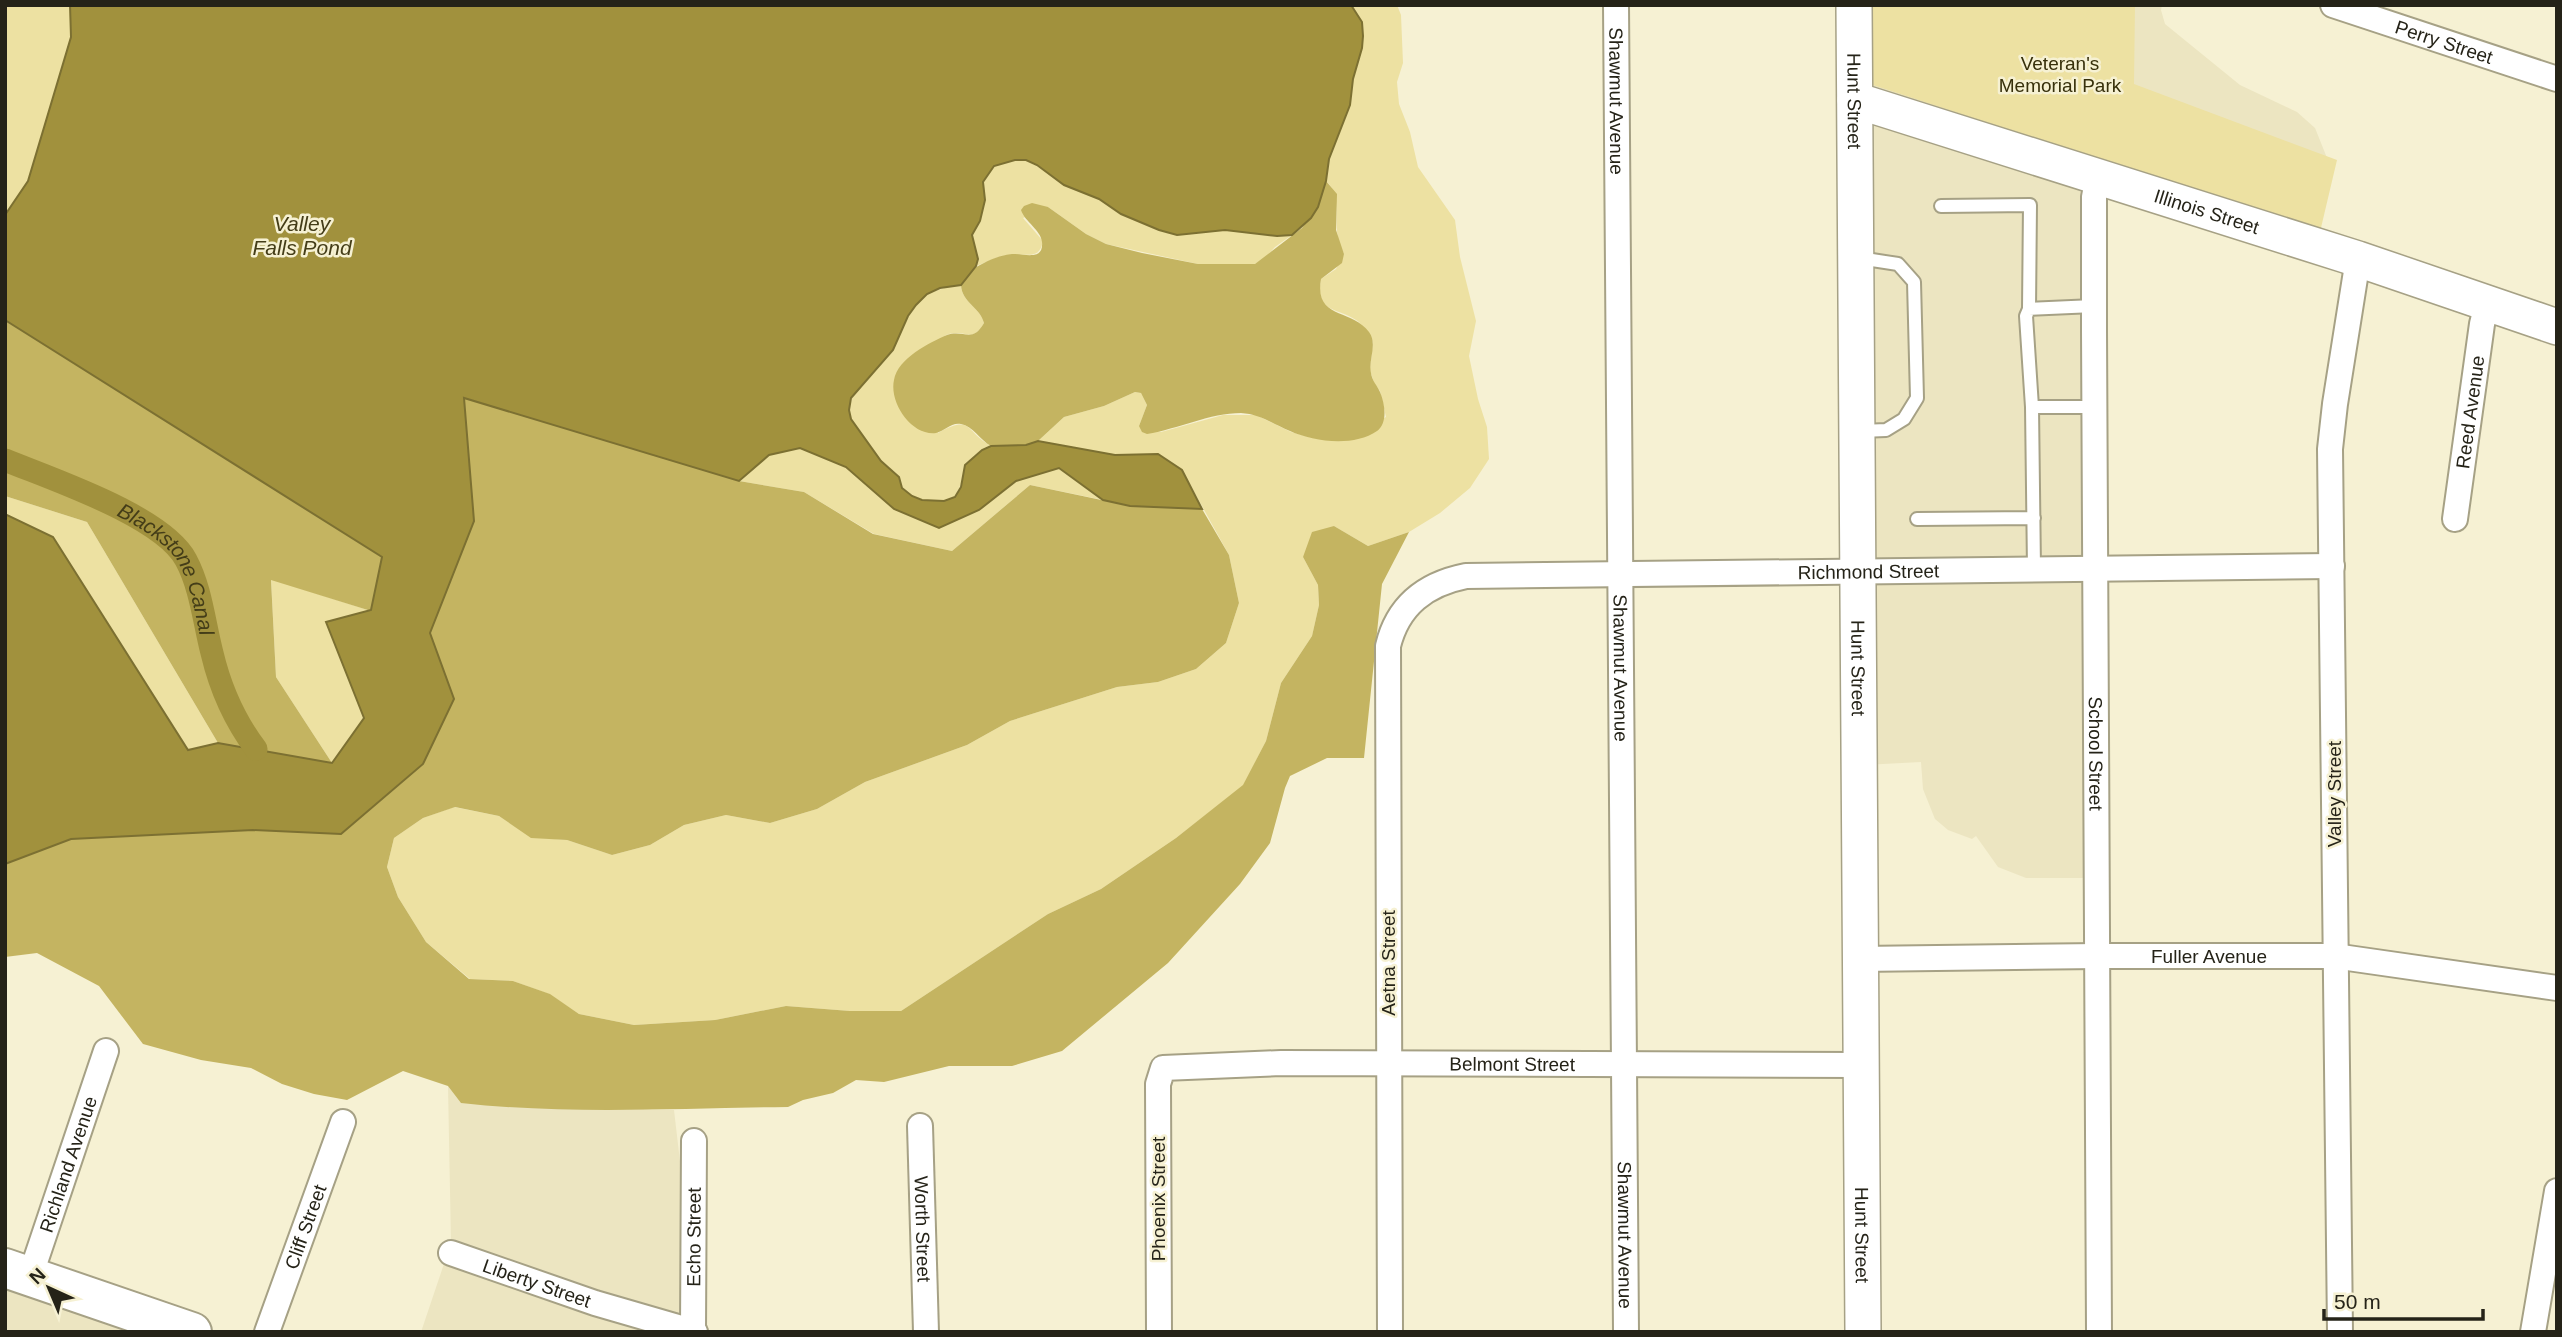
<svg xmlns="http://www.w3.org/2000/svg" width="2562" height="1337" font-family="Helvetica,sans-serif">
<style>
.built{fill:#ece5c1}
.green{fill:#ede1a2}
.forest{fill:#c4b461}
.water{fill:#a1913d;stroke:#7c7032;stroke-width:2}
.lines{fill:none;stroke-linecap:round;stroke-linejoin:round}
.canal{stroke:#a1913d;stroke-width:23}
.lane-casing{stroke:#a6a185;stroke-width:16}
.street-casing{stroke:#a6a185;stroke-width:28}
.secondary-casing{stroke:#a6a185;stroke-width:38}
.primary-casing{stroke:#a6a185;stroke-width:42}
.lane{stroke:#fff;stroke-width:12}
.street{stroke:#fff;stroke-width:24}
.secondary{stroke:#fff;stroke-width:35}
.primary{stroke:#fff;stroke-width:38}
.labels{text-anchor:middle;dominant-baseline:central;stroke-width:5;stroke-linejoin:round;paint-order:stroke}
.street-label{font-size:19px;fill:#252318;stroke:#f6f1d3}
.park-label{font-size:19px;fill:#37300b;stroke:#f6f1d3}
.water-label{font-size:21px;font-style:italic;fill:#443d18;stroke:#f6f1d3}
</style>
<rect width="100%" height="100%" fill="#f6f1d3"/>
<path class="built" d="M 1857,5 L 2162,5 L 2161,10 L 2165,24 L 2240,85 L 2297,112 L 2315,128 L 2327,158 L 2101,185 L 2098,878 L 2026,878 L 1998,867 L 1976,836 L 1972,839 L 1948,830 L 1935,819 L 1923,789 L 1921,762 L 1864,765 Z
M 448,1086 L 652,1110 L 674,1110 L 681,1170 L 696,1179 L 701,1332 L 421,1332 L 451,1243 Z
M 5,1276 L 174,1332 L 5,1332 Z"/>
<path class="green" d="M 5,5 L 70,5 L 71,37 L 28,181 L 5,215 Z
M 1351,5 L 1397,5 L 1401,15 L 1403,63 L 1397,82 L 1399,104 L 1410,132 L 1418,167 L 1455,220 L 1460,257 L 1476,321 L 1469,356 L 1478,399 L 1487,427 L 1489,459 L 1470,488 L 1440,513 L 1409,532 L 1368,546 L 1334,526 L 1303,557 L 1318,585 L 1319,605 L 1312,636 L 1281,683 L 1266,741 L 1243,786 L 1176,838 L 1101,889 L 1048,914 L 901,1011 L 850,1011 L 786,1006 L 715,1020 L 634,1025 L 579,1014 L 549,994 L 513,981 L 470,979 L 426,942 L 398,897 L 387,867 L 394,838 L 423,818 L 454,807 L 499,816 L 531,837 L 567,840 L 612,855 L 650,845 L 684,825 L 726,815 L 770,823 L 817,809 L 865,782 L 967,745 L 1010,721 L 1117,687 L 1158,682 L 1196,669 L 1226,643 L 1239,603 L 1229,555 L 1182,470 L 1158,454 L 1115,455 L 1038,441 L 1064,417 L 1104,406 L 1135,392 L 1141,393 L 1147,405 L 1139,426 L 1161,432 L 1223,415 L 1256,415 L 1291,432 L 1309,437 L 1339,441 L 1386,417 L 1380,391 L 1374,383 L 1370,370 L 1373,342 C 1368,335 1363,324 1356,320 C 1336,307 1315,313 1321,279 L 1336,269 L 1344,254 C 1341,247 1338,240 1337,232 C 1335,215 1341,194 1326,181 L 1329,159 L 1346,117 L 1353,79 L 1362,48 L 1362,22 Z
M 1870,5 L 2135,5 L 2134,84 L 2337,160 L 2320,232 L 1870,84 Z
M 1015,160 L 1026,160 L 1037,165 L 1064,185 L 1099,199 L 1121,214 L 1194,233 L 1225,230 L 1277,236 L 1292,235 L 1275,247 L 1264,259 L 1255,264 L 1198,264 L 1106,244 L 1086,234 L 1048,207 L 1023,218 L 1043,241 C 1039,262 1025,252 1010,255 C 998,256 987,262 976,266 C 979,254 972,249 972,238 C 972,232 977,228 979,222 C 985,210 984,196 983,183 L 994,166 Z
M 953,285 L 961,285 C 962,303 980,307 984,323 C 972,344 966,329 949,334 C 945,335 942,338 939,340 L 938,433 C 973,414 964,431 991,446 C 960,461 969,472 955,497 L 944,501 L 922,500 L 912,496 L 902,488 L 889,467 L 881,461 L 851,419 L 849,410 L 852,398 L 916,305 L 927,294 Z
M 800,448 L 846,467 L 894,509 L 979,510 L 1016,481 L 1059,468 L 1103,500 L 1030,485 L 952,551 L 874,534 L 804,492 L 739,481 L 769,455 Z
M 5,496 L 87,522 L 218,743 L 188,750 L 53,537 L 5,514 Z
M 271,579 L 371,611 L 326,622 L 364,718 L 332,763 L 276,677 Z"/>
<path class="forest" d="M 1326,181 L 1337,194 L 1336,230 L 1344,254 L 1342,263 L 1321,279 C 1314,320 1352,308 1369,332 C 1378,344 1368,360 1371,373 C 1372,381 1377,385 1380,392 C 1385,404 1388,423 1377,431 C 1354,447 1314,442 1290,431 C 1273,424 1260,414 1241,413 C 1210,413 1178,429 1147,434 L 1142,432 L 1139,426 L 1147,405 L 1141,393 L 1135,392 L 1104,406 L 1064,417 L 1038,441 L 1026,445 L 991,446 C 980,440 973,426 961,424 C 951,422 945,431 936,433 C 911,436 889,402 894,380 C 898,358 929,343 947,335 C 964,329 972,344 984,323 C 980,307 962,303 961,285 C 966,278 971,269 980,265 C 989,260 1001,255 1012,254 C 1022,253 1044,262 1042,242 C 1041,230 1025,222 1021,210 L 1024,206 L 1032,203 L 1048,207 L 1086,234 L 1106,244 L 1142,253 L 1198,264 L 1255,264 L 1302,228 L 1318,207 Z
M 5,320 L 382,557 L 371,611 L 271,580 L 276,677 L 332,763 L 218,743 L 87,522 L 5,496 Z
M 464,397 L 739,481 L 804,492 L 873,534 L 952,551 L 1030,485 L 1130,506 L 1202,509 L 1229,555 L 1239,603 L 1226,643 L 1196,669 L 1158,682 L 1117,687 L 1010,721 L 967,745 L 865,782 L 817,809 L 770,823 L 726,815 L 684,825 L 650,845 L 612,855 L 567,840 L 531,838 L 499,816 L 455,807 L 423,818 L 394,838 L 387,867 L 398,897 L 426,942 L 469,979 L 513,981 L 550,994 L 579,1014 L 634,1025 L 715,1020 L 786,1006 L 850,1011 L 901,1011 L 1048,914 L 1101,889 L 1176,838 L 1243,785 L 1266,741 L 1281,683 L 1312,636 L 1319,605 L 1318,585 L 1303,557 L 1312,532 L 1334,526 L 1368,546 L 1409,532 L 1382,584 L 1364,758 L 1327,758 L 1290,776 L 1285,788 L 1270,843 L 1240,884 L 1168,963 L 1062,1051 L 1012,1066 L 949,1066 L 884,1082 L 856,1080 L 833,1093 L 803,1100 L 788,1107 C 679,1108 570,1115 461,1103 L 448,1086 L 403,1071 L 347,1100 L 314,1094 L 282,1084 L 251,1068 L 201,1060 L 143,1044 L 99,986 L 37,953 L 5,957 L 5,864 L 70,839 L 248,830 L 454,699 L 430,633 L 474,521 Z"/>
<path class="water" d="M 70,5 L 1351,5 L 1362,22 L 1363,36 L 1362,48 L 1353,79 L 1350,105 L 1329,159 L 1326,181 L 1318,207 L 1311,218 L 1292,235 L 1277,236 L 1225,230 L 1177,235 L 1159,230 L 1121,214 L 1099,199 L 1064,185 L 1037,165 L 1026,160 L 1015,160 L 994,166 L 983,182 L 985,200 L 980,221 L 972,235 L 978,259 L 976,266 L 961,285 L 940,288 L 927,294 L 916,305 L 908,316 L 893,350 L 851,398 L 849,410 L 851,419 L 881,461 L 899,477 L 902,488 L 912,496 L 922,500 L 944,501 L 955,497 L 961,487 L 965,465 L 982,450 L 991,446 L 1026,445 L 1038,441 L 1115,455 L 1158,454 L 1182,470 L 1202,509 L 1130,506 L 1103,500 L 1059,468 L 1016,481 L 979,510 L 939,528 L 894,509 L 846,467 L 800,448 L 769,455 L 739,481 L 464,398 L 474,521 L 430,633 L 454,699 L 423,764 L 341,834 L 253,830 L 71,839 L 5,864 L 5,514 L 53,537 L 188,750 L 218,743 L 332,763 L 364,718 L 326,622 L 371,610 L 382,557 L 5,320 L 5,215 L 28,181 L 71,37 Z"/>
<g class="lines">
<path class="canal" id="s1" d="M 5,460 C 51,479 163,516 186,560 C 201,588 204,622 212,653 C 220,687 235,721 256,749"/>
<defs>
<path id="lane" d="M 1941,206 L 2030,205 L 2029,309 L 2026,316 L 2032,407 L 2034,569
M 1859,258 L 1898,264 L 1914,282 L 1917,398 L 1904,419 L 1886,430 L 1861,431
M 2029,309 L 2094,306
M 2032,407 L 2095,407
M 1917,519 L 2034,518"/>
<g id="street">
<path id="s2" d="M 1616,5 L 1626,1332"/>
<path id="s3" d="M 2333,5 L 2557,79"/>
<path id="s4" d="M 2098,176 L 2094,197 L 2094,331 L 2099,1332"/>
<path id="s5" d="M 2455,519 L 2482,324 L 2487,304"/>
<path id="s6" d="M 1859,959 L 2099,956 L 2334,956 L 2557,988"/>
<path id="s7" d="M 920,1126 L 926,1332"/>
<path id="s8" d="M 451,1253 L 595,1303 L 695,1332"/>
<path id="s9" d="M 30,1277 L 106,1051"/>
<path id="s10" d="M 693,1331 L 694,1141"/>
<path id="s11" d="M 267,1332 L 343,1122"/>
<path id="s12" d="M 1159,1332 L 1158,1084 L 1163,1068 L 1281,1063 L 1861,1065"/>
<path id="s13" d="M 1390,1332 L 1388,646 C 1398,605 1426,584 1466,576 L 2332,566"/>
<path d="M 2340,1332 L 2330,449 L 2335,404 L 2358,259"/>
<path d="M 2533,1332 L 2557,1191"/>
</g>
<g id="secondary">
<path id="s14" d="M 1854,5 L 1863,1332"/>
<path id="s15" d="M 1855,100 L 2358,259 L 2557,327"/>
</g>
<path id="primary" d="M 5,1268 L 192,1332"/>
</defs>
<use href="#lane" class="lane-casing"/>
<use href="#street" class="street-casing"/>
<use href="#secondary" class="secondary-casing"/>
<use href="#primary" class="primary-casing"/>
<use href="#lane" class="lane"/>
<use href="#street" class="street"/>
<use href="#secondary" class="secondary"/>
<use href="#primary" class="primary"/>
</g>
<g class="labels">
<g class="street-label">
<text stroke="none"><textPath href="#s3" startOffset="117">Perry Street</textPath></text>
<text stroke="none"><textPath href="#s2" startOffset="96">Shawmut Avenue</textPath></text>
<text stroke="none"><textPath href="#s14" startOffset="96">Hunt Street</textPath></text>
<text stroke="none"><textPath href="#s15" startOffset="369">Illinois Street</textPath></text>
<text stroke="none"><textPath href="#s5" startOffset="108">Reed Avenue</textPath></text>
<text stroke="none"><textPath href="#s13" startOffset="1200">Richmond Street</textPath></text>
<text stroke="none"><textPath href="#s2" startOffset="663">Shawmut Avenue</textPath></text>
<text stroke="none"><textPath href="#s14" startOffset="663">Hunt Street</textPath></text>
<text stroke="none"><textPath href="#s4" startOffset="578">School Street</textPath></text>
<text transform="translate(2334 794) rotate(-90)">Valley Street</text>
<text stroke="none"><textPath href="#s6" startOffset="350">Fuller Avenue</textPath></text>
<text transform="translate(1388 963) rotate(-90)">Aetna Street</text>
<text stroke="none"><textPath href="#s12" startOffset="614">Belmont Street</textPath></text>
<text stroke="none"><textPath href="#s9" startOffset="119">Richland Avenue</textPath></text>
<text transform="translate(1158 1199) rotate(-90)">Phoenix Street</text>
<text stroke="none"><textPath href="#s11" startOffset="112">Cliff Street</textPath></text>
<text stroke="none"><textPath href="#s7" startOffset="103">Worth Street</textPath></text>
<text stroke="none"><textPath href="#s2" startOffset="1230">Shawmut Avenue</textPath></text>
<text stroke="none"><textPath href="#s14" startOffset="1230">Hunt Street</textPath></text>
<text stroke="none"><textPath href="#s10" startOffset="94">Echo Street</textPath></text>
<text stroke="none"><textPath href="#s8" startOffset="91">Liberty Street</textPath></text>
</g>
<g class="park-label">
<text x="2060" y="63">Veteran's<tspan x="2060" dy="22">Memorial Park</tspan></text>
</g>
<g class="water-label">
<text x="302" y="223">Valley<tspan x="302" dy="24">Falls Pond</tspan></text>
<text stroke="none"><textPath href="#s1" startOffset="206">Blackstone Canal</textPath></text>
</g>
</g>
<rect width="2562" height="1337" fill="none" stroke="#252318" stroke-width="14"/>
<g transform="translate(49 1288) rotate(316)" stroke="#f6f1d3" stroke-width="5" paint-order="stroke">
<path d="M0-5L12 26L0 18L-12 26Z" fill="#252318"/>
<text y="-10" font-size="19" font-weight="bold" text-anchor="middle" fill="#252318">N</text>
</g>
<path d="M2324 1309v10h159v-10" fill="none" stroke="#252318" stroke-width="3.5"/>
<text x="2334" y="1309" font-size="21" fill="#252318" stroke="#f6f1d3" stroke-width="5" paint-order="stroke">50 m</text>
</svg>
